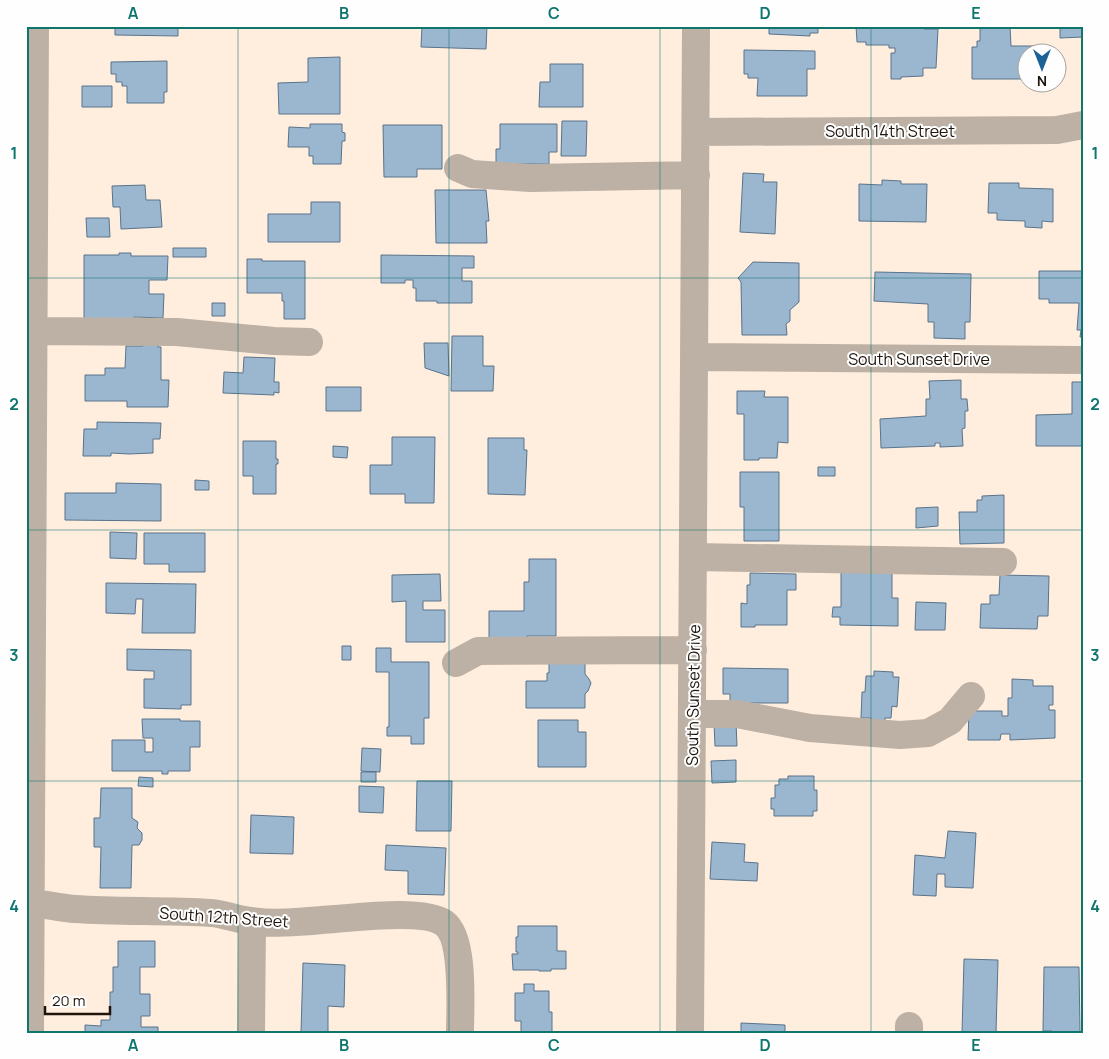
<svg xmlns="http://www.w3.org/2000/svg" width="1109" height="1059" font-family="Manrope,sans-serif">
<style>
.building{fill:#9bb7d0;stroke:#59738a}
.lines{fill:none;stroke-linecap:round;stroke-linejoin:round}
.minor{stroke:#bdb1a5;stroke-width:28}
.grid{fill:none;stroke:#0f766e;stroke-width:1;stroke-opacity:0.55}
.labels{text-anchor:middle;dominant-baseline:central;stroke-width:4;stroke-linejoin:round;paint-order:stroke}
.street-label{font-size:16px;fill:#1f150c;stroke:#fefefe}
.neatline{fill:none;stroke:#0f766e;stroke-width:2}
.grid-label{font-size:16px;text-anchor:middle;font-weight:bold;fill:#0f766e}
</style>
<rect width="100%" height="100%" fill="#ffeede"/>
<path class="building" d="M 115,26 L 178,26 L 178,36 L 115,35 Z
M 422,26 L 487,26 L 486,49 L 421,47 Z
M 769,26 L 818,26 L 818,33 L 810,33 L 810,36 L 769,34 Z
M 856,26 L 924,26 L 924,29 L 938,29 L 936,68 L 923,68 L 923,76 L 901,77 L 901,79 L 891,79 L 891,53 L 895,53 L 895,48 L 889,48 L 889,45 L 866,45 L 866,42 L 857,42 Z
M 980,26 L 1010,26 L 1011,46 L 1046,46 L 1050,52 L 1026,52 L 1026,79 L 972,79 L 972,47 L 977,47 L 977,41 L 980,41 Z
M 1060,26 L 1083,26 L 1083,37 L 1060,38 Z
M 744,50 L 815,51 L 815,69 L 807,69 L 807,96 L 757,96 L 758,78 L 748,78 L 748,74 L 744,74 Z
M 340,57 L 340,114 L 279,114 L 278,83 L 308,82 L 308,58 Z
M 167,61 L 167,92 L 164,92 L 164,103 L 127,103 L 127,86 L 122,86 L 122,82 L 116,82 L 116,74 L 111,74 L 111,62 Z
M 550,64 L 583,64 L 583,107 L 539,107 L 540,82 L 550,82 Z
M 82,86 L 112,86 L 112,107 L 82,107 Z
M 562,121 L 587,121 L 586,156 L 561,156 Z
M 310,124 L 342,124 L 342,132 L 345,133 L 345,141 L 342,141 L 341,164 L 313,164 L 313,156 L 309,156 L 309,147 L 288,147 L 289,127 L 310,128 Z
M 500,124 L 557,124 L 557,152 L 549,152 L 549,164 L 496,164 L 496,149 L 500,149 Z
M 383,125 L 442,125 L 442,169 L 417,169 L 417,177 L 384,177 Z
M 743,173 L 764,174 L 763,182 L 777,182 L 775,234 L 740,232 Z
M 882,180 L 901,181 L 901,184 L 927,184 L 926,222 L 859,221 L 859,184 L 882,185 Z
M 989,183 L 1019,183 L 1019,188 L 1053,189 L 1053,222 L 1042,221 L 1042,228 L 1025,227 L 1025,221 L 997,220 L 997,213 L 988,213 Z
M 145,185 L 146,200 L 160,200 L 162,227 L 121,229 L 120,207 L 113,207 L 112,186 Z
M 435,190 L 486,190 L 489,221 L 486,221 L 487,243 L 436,243 Z
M 311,202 L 340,202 L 340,242 L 268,242 L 268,214 L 311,214 Z
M 86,218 L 109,218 L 110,237 L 87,237 Z
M 173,248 L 206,248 L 206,257 L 173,257 Z
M 119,253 L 131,253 L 131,256 L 168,256 L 167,280 L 149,280 L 149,294 L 164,294 L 163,318 L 134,317 L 134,323 L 84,322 L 84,255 L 119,255 Z
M 381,255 L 474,256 L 474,268 L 462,268 L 462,281 L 472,281 L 472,303 L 437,303 L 437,301 L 416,301 L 416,288 L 413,288 L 413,280 L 405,280 L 405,283 L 381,283 Z
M 247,259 L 262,259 L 262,261 L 305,261 L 305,319 L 284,319 L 284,301 L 282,301 L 282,293 L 247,293 Z
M 753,262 L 799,263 L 799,302 L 790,310 L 790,321 L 786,324 L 787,335 L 742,335 L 741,282 L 738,278 Z
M 1039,271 L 1083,271 L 1083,337 L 1080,337 L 1081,330 L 1077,330 L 1079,303 L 1049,303 L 1049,299 L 1039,299 Z
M 875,272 L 971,274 L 970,322 L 965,322 L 965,339 L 934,338 L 934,322 L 928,322 L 928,304 L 874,301 Z
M 212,303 L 225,303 L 225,316 L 212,316 Z
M 452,336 L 483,336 L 483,366 L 494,366 L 493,391 L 451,391 Z
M 143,343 L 158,343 L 158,347 L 161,347 L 161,380 L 169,380 L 168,407 L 127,407 L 127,401 L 85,401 L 85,375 L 105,375 L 105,368 L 125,368 L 126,346 L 143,346 Z
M 424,343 L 448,343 L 449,376 L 425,368 Z
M 244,357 L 275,358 L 274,382 L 279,382 L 279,393 L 274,392 L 274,395 L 223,393 L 224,372 L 243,373 Z
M 961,380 L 961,399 L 967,399 L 968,411 L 965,411 L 965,428 L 962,429 L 963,446 L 940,447 L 940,443 L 935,443 L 935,446 L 881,448 L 880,419 L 926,416 L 926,399 L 930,399 L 929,381 Z
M 1072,382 L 1083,382 L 1083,446 L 1036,446 L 1036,415 L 1072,414 Z
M 326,387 L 361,387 L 361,411 L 326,411 Z
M 737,391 L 765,391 L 764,397 L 788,397 L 788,443 L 778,442 L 777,458 L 759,458 L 759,460 L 744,460 L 744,414 L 737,414 Z
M 97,422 L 161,423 L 160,439 L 153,439 L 153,453 L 129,454 L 111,453 L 111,456 L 83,456 L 84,429 L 97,429 Z
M 392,437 L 435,437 L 434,503 L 405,503 L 405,494 L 370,494 L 370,465 L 392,465 Z
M 488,438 L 524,438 L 524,450 L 527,450 L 525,495 L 488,494 Z
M 243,441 L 276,441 L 276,459 L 278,459 L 278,464 L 276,464 L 276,494 L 253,494 L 253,476 L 243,476 Z
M 333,446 L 348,447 L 347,458 L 333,457 Z
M 818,467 L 835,467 L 835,476 L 818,476 Z
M 740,472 L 779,472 L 779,541 L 744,541 L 744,507 L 740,507 Z
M 195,480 L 209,481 L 209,490 L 195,490 Z
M 116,483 L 161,484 L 161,521 L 65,520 L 65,493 L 116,493 Z
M 1004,495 L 1004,543 L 960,544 L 959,512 L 977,512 L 977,500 L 982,500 L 982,496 Z
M 938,507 L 938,526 L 916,528 L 916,508 Z
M 110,532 L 137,533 L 136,559 L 110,558 Z
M 144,533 L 205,533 L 205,572 L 169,572 L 169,564 L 144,564 Z
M 529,559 L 556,559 L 556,636 L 527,636 L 527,638 L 489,639 L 489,611 L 524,611 L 524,582 L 529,582 Z
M 841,572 L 892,573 L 892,598 L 898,598 L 898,626 L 840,625 L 840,617 L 832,617 L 833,607 L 841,607 Z
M 750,573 L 796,574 L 796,590 L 787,590 L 787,625 L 755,625 L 755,627 L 741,627 L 741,603 L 747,604 L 747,585 L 750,585 Z
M 440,574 L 441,601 L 423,601 L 423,610 L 445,610 L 445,642 L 406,642 L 406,601 L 392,602 L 392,575 Z
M 1000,575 L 1049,576 L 1048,616 L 1038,616 L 1037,629 L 980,628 L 981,604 L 990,604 L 990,595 L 999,595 Z
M 106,583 L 196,584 L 195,633 L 142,633 L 143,599 L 136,599 L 135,614 L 106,613 Z
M 916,602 L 946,603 L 945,630 L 915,630 Z
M 342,646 L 351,646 L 351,660 L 342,660 Z
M 376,648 L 391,648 L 391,662 L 429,662 L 429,718 L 424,718 L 424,744 L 411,744 L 411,736 L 387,736 L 387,727 L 389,727 L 389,672 L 376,672 Z
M 127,649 L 191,650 L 191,705 L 181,705 L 181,709 L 144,708 L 144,679 L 154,679 L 154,671 L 127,670 Z
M 549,662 L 585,662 L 585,674 L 589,679 L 591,683 L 588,691 L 585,694 L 585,708 L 526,708 L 526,681 L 547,681 L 547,673 L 549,673 Z
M 723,668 L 788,669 L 788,703 L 730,703 L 730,694 L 723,694 Z
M 874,671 L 893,672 L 893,677 L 899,677 L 897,707 L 892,706 L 891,718 L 885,718 L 885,725 L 870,723 L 871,718 L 861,718 L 862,692 L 865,692 L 866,676 L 874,676 Z
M 1012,679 L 1033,680 L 1033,686 L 1053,686 L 1053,705 L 1049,705 L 1049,710 L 1055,710 L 1055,738 L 1010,740 L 1010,734 L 1001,734 L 1000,740 L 968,740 L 969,711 L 1002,711 L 1002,716 L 1008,716 L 1008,698 L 1012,698 Z
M 142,719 L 180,719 L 180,721 L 200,721 L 200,747 L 190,747 L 190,771 L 168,771 L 168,774 L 162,774 L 162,771 L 112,771 L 112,740 L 145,740 L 145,752 L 153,752 L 153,738 L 143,738 Z
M 538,720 L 578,720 L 578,732 L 586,732 L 586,767 L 538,767 Z
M 736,722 L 737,746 L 715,746 L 714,723 Z
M 362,748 L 381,749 L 380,772 L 361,771 Z
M 736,760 L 736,782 L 712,783 L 711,761 Z
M 361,772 L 376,772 L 376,782 L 361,782 Z
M 788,776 L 814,776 L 814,790 L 817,790 L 817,811 L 813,811 L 813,816 L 774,816 L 774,809 L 771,809 L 771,798 L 775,798 L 775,785 L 779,785 L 779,779 L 788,779 Z
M 139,777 L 153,778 L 153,787 L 138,786 Z
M 417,781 L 452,781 L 451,831 L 416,831 Z
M 359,786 L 384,787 L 383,813 L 359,812 Z
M 101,788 L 132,788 L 132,818 L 138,822 L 137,828 L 142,833 L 142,840 L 139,845 L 132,845 L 131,888 L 100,888 L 101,847 L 94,847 L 94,818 L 100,818 Z
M 251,815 L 294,817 L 293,854 L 250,853 Z
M 948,831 L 976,833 L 973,888 L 945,887 L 945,874 L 937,874 L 936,896 L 913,895 L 915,855 L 945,858 Z
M 712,842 L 745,844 L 744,862 L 758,863 L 757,881 L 710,879 Z
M 386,845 L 446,848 L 444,895 L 408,894 L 408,871 L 385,870 Z
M 518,926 L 557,926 L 557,951 L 566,951 L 566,969 L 551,969 L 551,971 L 539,971 L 539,970 L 513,970 L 512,954 L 518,954 L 518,952 L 516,952 L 516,937 L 518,937 Z
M 118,941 L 155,941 L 155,967 L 140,967 L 140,994 L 150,994 L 150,1016 L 141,1016 L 141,1027 L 158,1027 L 158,1033 L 85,1033 L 85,1025 L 101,1026 L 101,1020 L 110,1020 L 110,992 L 113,992 L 113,967 L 118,967 Z
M 964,959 L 998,960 L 996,1033 L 962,1033 Z
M 303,963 L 345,965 L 344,1007 L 328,1006 L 328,1033 L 301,1033 Z
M 1044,967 L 1079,967 L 1080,1033 L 1052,1033 L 1052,1031 L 1043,1031 Z
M 524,984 L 534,984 L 534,991 L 549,991 L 549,1012 L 552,1012 L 552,1033 L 521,1033 L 521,1021 L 515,1021 L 515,993 L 524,993 Z
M 741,1023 L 785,1025 L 785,1033 L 741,1033 Z"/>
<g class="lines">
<path class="minor" d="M 696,132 L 1057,130 L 1083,125
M 458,168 L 472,174 L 530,178 L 696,175
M 34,331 L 177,332 L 274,341 L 309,342
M 695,357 L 1083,360
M 694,557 L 1003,562
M 456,663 L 478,651 L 693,650
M 693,714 L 737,714 L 810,728 L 900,735 L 928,733 L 950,721 L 971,696
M 26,903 C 42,903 59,908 75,909 C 120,912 166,910 211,913 C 225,914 238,920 252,921 C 279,925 308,921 335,919 C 360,917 424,909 444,923 C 465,938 460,1008 460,1033
M 909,1026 L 909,1033
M 30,1033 L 35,26
M 251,1033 L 252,922
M 690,1033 L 696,26"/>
</g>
<path class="grid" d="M 238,26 L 238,1033M 449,26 L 449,1033M 660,26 L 660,1033M 871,26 L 871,1033M 26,278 L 1083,278M 26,530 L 1083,530M 26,781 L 1083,781"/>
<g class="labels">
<g class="street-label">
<text x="890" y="131">South 14th Street</text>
<text x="919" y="359">South Sunset Drive</text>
<text transform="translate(693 695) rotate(-89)">South Sunset Drive</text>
<text transform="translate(224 917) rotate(4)">South 12th Street</text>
</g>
</g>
<rect width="1109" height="1059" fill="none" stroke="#fefefe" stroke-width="55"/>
<g transform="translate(1042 68) rotate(180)"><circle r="24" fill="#fefefe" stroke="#a5a19d"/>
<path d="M0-4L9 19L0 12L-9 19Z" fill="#1d6297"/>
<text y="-8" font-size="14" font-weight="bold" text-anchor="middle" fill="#1f150c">N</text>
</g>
<path d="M45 1006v8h65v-8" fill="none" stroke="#1f150c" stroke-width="2.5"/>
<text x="52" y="1006" font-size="15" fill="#1f150c" stroke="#fefefe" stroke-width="4" paint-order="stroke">20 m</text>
<rect x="28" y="28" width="1054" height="1004" class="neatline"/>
<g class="grid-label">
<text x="133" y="19">A</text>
<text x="344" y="19">B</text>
<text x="554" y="19">C</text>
<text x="765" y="19">D</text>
<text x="976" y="19">E</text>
<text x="14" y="159">1</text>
<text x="1095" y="159">1</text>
<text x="14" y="410">2</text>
<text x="1095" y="410">2</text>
<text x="14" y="661">3</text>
<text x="1095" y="661">3</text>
<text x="14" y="912">4</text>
<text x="1095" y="912">4</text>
<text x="133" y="1051">A</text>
<text x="344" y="1051">B</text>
<text x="554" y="1051">C</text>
<text x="765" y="1051">D</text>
<text x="976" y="1051">E</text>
</g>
</svg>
